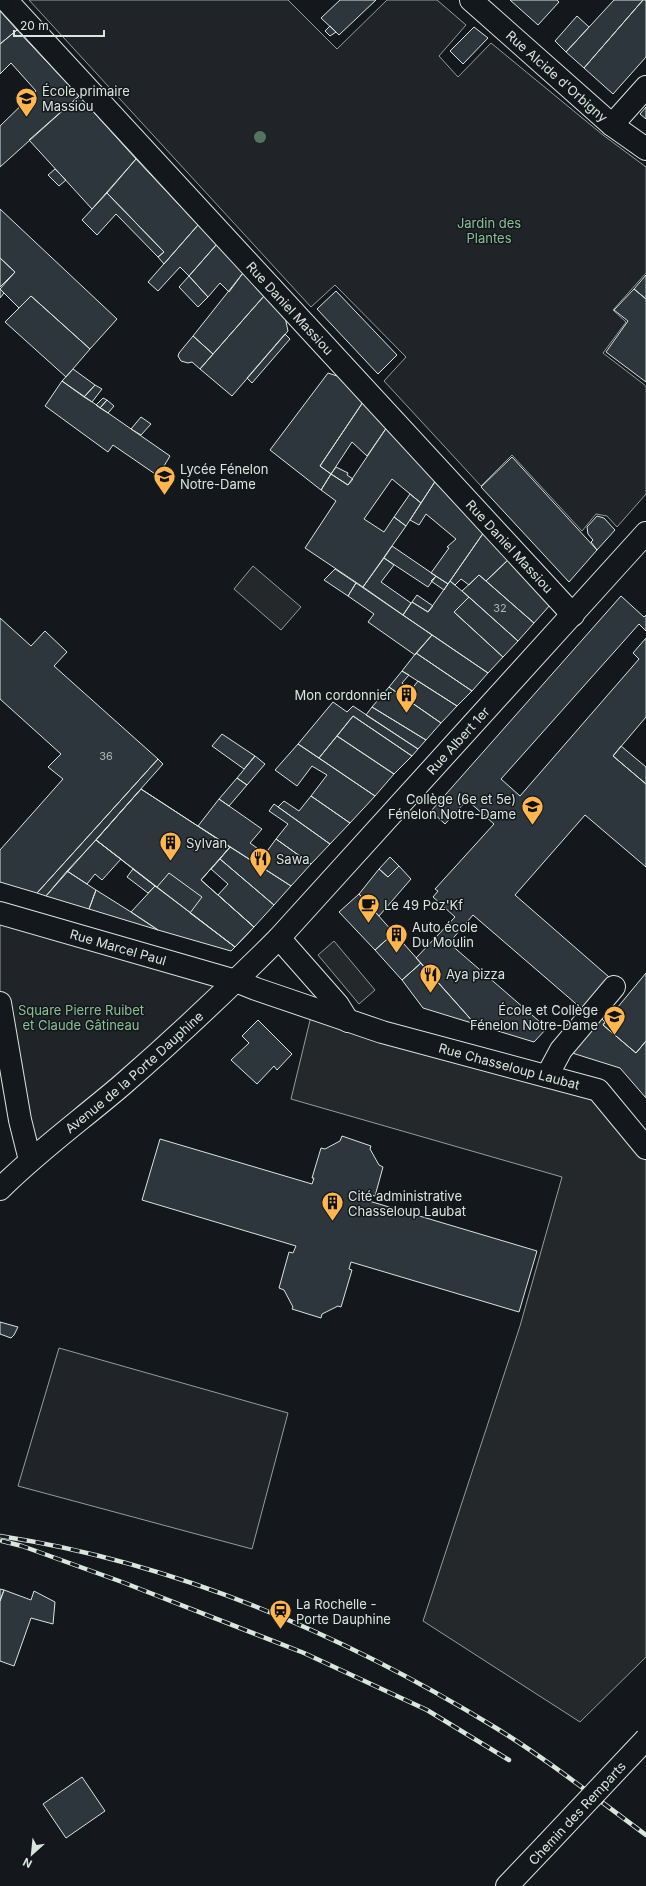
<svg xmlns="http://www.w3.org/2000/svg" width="646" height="1886" font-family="Inter,sans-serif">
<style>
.green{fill:#202428;stroke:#939e99}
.parking{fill:#24282b;stroke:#939e99}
.building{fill:#2c363c;stroke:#d8e6dc}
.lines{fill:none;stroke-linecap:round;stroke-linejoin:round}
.minor-casing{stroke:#d8e6dc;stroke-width:24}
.major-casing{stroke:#d8e6dc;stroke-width:24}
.minor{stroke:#14181c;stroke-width:22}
.major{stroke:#14181c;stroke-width:22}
.rail-casing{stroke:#d8e6dc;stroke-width:4.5}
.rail{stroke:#14181c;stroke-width:3;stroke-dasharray:9;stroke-linecap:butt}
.major-bridge-casing{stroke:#d8e6dc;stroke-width:24;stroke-linecap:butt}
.major-bridge{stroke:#14181c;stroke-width:22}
.tree{fill:#55745f}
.labels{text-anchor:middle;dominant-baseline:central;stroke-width:3;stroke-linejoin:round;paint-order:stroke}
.number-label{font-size:11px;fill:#adbab4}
.street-label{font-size:13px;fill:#d8e6dc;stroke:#14181c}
.poi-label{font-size:13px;fill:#d8e6dc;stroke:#14181c;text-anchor:start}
.park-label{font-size:13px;fill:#8ac095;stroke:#14181c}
</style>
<rect width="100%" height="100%" fill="#14181c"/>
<path class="green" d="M 29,0 L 288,0 L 337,49 L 387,0 L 437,0 L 466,25 L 439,56 L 458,77 L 491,43 L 603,135 L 646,167 L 646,273 L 613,310 L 626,322 L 603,353 L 646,386 L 646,494 L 617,527 L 607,516 L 596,514 L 582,531 L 512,455 L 481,486 L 384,381 L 406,357 L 335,285 L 311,307 Z
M 0,913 L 236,981 L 30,1160 L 0,1003 Z
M 59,1348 L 288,1413 L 252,1549 L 18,1486 Z"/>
<path class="parking" d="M 253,566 L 301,607 L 281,630 L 234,589 Z
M 334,941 L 375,990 L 359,1004 L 318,955 Z
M 313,1008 L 598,1090 L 646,1148 L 646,1657 L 580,1722 L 423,1621 L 520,1326 L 562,1177 L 291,1099 Z"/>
<path class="building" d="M 340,0 L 376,0 L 339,35 L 321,18 Z
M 510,0 L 557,0 L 559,2 L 538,25 Z
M 614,0 L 643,0 L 584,68 L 566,52 Z
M 643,0 L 646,0 L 646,57 L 613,94 L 584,68 Z
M 0,11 L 17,30 L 0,44 Z
M 577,16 L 589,27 L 566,52 L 555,41 Z
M 330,26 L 336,32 L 330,36 L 325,31 Z
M 474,27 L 488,38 L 463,64 L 450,51 Z
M 17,30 L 79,96 L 0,167 L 0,126 L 36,91 L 11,63 L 0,74 L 0,44 Z
M 79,96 L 136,159 L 92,209 L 29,140 Z
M 646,107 L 646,119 L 640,114 Z
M 136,159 L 198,225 L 164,264 L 158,257 L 164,252 L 107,193 Z
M 55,169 L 66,180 L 59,186 L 48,175 Z
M 107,193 L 164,252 L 158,257 L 116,214 L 97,235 L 82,220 Z
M 0,209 L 117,319 L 90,349 L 31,296 L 19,308 L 0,289 L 15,272 L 0,258 Z
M 198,225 L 217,244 L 189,276 L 180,267 L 158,291 L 148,282 Z
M 217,244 L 243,273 L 229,292 L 220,283 L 208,297 L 189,276 Z
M 0,258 L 15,272 L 0,287 Z
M 243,273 L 264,296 L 213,354 L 193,336 Z
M 646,275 L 646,299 L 634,289 Z
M 189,276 L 208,297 L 198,307 L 179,287 Z
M 0,289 L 4,293 L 0,298 Z
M 634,289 L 646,299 L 646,382 L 606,352 L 628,321 L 614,310 Z
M 336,291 L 397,355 L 378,374 L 317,309 Z
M 31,296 L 90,349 L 66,377 L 5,322 Z
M 264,296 L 285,317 L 288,331 L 232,396 L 200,369 Z
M 285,334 L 290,339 L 252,383 L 247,378 Z
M 193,336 L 213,354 L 200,369 L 192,362 L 188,363 L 181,361 L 178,356 L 179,353 Z
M 73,369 L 95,385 L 84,397 L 62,381 Z
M 328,373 L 340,377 L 363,402 L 320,466 L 331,474 L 321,490 L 270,450 Z
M 62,381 L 170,456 L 158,476 L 113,445 L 108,452 L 45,406 Z
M 95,385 L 102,389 L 92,402 L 84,397 Z
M 103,398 L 107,400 L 100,408 L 96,405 Z
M 107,400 L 114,406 L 108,413 L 100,408 Z
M 363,402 L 387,427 L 367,456 L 352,442 L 331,474 L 320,466 Z
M 141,417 L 151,424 L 141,435 L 131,429 Z
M 387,427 L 436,480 L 421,503 L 392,479 L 364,519 L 384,532 L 394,517 L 406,526 L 363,587 L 305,548 L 336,501 L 321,490 L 331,474 L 348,485 Z
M 512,457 L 597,550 L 569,582 L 481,487 Z
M 336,467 L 348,473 L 347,475 L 353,479 L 348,485 L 331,474 Z
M 436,480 L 484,532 L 448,584 L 431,573 L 449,548 L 447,547 L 456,539 L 426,514 L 419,525 L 410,520 Z
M 410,494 L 421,503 L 406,526 L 394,517 Z
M 597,516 L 604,518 L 615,530 L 597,550 L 591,542 L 593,540 L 588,534 L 587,527 Z
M 484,532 L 509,559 L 486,581 L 479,575 L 469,585 L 461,579 L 455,585 L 450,581 Z
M 392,546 L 436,576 L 428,587 L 384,558 Z
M 384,558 L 394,565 L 381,582 L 411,603 L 403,615 L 363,587 Z
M 509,559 L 551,604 L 534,623 L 486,581 Z
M 335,569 L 356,583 L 348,596 L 324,580 Z
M 479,575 L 534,623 L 518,641 L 462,591 Z
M 436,576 L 448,584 L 444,590 L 431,581 Z
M 450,581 L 469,597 L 454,612 L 503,657 L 488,673 L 403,615 L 412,602 L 428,612 Z
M 356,583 L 432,635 L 415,655 L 368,622 L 374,614 L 348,596 Z
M 417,595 L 433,606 L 428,612 L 412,602 Z
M 621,596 L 644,617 L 646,615 L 646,631 L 639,624 L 501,779 L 520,796 L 639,659 L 633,653 L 646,638 L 646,717 L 613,756 L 646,784 L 646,867 L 585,815 L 515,895 L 609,977 L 582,1009 L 473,915 L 449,943 L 547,1028 L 534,1042 L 475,1024 L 416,958 L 455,917 L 433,897 L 438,891 L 435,889 L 494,824 L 467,800 L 445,824 L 431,811 Z
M 469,597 L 518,641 L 503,657 L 454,612 Z
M 0,618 L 31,646 L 45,631 L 67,652 L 54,666 L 158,759 L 37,893 L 0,882 L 0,850 L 63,779 L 48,767 L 61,754 L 0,699 Z
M 432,635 L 488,673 L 472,691 L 416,653 Z
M 416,653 L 472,691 L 457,706 L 402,671 Z
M 402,671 L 409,675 L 402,683 L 411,690 L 418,681 L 457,706 L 441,723 L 389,687 Z
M 389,687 L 441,723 L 426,740 L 372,707 Z
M 333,702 L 347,712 L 353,706 L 418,749 L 412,756 L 353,716 L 319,758 L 298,744 Z
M 372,707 L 426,740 L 418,749 L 366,715 Z
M 353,716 L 412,756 L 394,774 L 337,736 Z
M 222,734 L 255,756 L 244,769 L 212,746 Z
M 337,736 L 394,774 L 375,796 L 319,758 Z
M 298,744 L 375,796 L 350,823 L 311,796 L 327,775 L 312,766 L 297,786 L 275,770 Z
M 621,746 L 646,767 L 646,784 L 613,756 Z
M 255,756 L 265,764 L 247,785 L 237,778 Z
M 158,759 L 163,764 L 46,896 L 37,893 Z
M 237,778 L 247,785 L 229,806 L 219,799 Z
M 141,789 L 230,847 L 201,880 L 254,927 L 235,947 L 190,913 L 202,897 L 169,873 L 157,887 L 155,886 L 96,840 Z
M 141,789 L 230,847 L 201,880 L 254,927 L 235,947 L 96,840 Z
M 311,796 L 350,823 L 330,844 L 278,807 L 284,801 L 299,811 Z
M 219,799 L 262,829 L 250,843 L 265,854 L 276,839 L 311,864 L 291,886 L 198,826 Z
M 274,804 L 330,844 L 311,864 L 276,839 L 288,824 L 269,811 Z
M 96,840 L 121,859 L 102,880 L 95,874 L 87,884 L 67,871 Z
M 230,847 L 291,886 L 274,905 L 220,859 Z
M 390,857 L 399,866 L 388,877 L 379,869 Z
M 220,859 L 274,905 L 254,927 L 218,895 L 228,884 L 211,869 Z
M 399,866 L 411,879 L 379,916 L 359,894 L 379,869 L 388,877 Z
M 133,869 L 155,886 L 148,893 L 127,877 Z
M 67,871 L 96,890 L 89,909 L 46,896 Z
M 155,886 L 188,911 L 235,947 L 231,951 L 158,930 L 131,912 Z
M 96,890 L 131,912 L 158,930 L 89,909 Z
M 359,894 L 394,933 L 375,950 L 339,912 Z
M 394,933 L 421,963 L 402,980 L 375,950 Z
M 421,963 L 475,1024 L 423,1008 L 402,980 Z
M 646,973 L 646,1041 L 636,1053 L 603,1025 Z
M 600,1017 L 605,1022 L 603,1025 L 636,1053 L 646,1041 L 646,1098 L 620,1068 L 569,1052 Z
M 258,1020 L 292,1054 L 277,1070 L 274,1066 L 257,1084 L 231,1060 L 249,1043 L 242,1036 Z
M 342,1136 L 371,1146 L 370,1149 L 379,1165 L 383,1167 L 375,1196 L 371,1195 L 369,1201 L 537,1251 L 519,1312 L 351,1262 L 349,1269 L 352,1270 L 341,1307 L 338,1306 L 322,1314 L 321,1318 L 292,1309 L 293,1307 L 284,1290 L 279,1288 L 289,1252 L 293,1253 L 296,1246 L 142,1200 L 160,1139 L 312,1184 L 314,1178 L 312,1178 L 321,1148 L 325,1149 L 340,1141 Z
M 0,1322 L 18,1327 L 14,1335 L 11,1338 L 0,1334 Z
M 0,1589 L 4,1590 L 0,1601 Z
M 4,1590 L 31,1600 L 34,1591 L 55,1602 L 53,1624 L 31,1618 L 14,1666 L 0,1661 L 0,1601 Z
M 82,1777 L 105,1811 L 66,1838 L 43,1804 Z"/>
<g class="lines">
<defs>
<g id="minor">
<path id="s1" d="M 6,0 L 573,615"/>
<path id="s2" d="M 471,0 L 612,125 L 646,149"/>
<path d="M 612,125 L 646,87"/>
<path id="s3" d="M 0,913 L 236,981 L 256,989 L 382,1032 L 598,1090 L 646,1148"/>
<path d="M 279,938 L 338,1005 L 348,1021"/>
<path d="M 0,1003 L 20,1120 L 30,1160"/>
<path d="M 547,1076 L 561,1050 L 614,987"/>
<path id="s4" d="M 0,1189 C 38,1151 81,1120 122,1085 C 176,1038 228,989 279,938 L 646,533"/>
</g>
<path id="major" d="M 507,1886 L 546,1845"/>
</defs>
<use href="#minor" class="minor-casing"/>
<use href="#major" class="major-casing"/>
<use href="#minor" class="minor"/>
<use href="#major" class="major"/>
<defs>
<path id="rail" d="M 0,1536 C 177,1563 344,1635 496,1728 C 548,1760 597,1799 646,1835
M 2,1541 L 22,1546 L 122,1582 L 304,1653 L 427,1710 L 509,1760"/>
</defs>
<use href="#rail" class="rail-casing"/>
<use href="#rail" class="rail"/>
<defs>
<path id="major-bridge" d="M 546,1845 L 646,1739"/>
</defs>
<use href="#major-bridge" class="major-bridge-casing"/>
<use href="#major-bridge" class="major-bridge"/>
</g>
<circle class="tree" cx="260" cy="137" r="6"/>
<defs>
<symbol id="school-pin" viewBox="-11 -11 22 30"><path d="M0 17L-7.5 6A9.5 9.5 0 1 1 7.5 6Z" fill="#ffb74d" stroke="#14181c"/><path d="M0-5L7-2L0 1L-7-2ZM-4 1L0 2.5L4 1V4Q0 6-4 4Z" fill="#111"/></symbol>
<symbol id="building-pin" viewBox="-11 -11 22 30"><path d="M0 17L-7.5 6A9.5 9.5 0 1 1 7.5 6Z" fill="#ffb74d" stroke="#14181c"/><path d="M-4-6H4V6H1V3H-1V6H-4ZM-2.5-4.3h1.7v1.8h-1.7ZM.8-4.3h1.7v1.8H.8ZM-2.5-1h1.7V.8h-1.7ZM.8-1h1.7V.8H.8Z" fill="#111"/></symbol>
<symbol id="restaurant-pin" viewBox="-11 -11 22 30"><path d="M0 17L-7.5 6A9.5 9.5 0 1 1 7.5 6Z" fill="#ffb74d" stroke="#14181c"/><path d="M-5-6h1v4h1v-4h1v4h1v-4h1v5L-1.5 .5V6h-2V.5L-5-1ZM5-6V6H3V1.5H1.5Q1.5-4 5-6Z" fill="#111"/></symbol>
<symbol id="cafe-pin" viewBox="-11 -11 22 30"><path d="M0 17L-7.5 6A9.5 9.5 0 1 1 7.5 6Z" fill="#ffb74d" stroke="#14181c"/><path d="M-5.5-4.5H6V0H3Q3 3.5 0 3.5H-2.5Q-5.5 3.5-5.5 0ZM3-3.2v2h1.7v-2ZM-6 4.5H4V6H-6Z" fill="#111"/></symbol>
<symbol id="station-pin" viewBox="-11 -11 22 30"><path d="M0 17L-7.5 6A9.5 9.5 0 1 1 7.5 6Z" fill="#ffb74d" stroke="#14181c"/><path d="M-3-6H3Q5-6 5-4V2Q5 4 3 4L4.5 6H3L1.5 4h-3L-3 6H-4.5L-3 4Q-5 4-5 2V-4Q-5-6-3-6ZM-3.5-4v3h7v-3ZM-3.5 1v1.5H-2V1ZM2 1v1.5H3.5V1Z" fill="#111"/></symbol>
</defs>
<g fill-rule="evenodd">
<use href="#school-pin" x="14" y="86" width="25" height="34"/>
<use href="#school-pin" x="152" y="464" width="25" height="34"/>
<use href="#building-pin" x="394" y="682" width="25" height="34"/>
<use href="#school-pin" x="520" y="794" width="25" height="34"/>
<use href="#building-pin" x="158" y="830" width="25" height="34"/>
<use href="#restaurant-pin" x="248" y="846" width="25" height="34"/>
<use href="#cafe-pin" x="356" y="892" width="25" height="34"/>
<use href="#building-pin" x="384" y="922" width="25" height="34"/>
<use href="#restaurant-pin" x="418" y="962" width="25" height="34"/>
<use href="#school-pin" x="602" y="1004" width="25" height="34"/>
<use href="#building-pin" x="320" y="1190" width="25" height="34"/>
<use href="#station-pin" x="268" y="1598" width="25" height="34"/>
</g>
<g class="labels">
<g class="number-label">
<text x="500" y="608">32</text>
<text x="106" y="756">36</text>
</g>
<g class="street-label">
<text stroke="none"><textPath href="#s2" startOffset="115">Rue Alcide d'Orbigny</textPath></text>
<text stroke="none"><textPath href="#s1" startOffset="419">Rue Daniel Massiou</textPath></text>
<text stroke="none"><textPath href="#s1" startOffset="743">Rue Daniel Massiou</textPath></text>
<text stroke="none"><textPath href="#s4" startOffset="642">Rue Albert 1er</textPath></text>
<text stroke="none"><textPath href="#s3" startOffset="123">Rue Marcel Paul</textPath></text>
<text stroke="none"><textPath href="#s3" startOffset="532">Rue Chasseloup Laubat</textPath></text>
<text stroke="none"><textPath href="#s4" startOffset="178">Avenue de la Porte Dauphine</textPath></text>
<text transform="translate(577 1813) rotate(-47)">Chemin des Remparts</text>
</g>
<g class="poi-label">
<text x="42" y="91">École primaire<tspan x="42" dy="15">Massiou</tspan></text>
<text x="180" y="469">Lycée Fénelon<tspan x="180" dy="15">Notre-Dame</tspan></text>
<text x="392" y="695" text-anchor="end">Mon cordonnier</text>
<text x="516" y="799" text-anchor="end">Collège (6e et 5e)<tspan x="516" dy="15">Fénelon Notre-Dame</tspan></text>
<text x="186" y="843">Sylvan</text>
<text x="276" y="859">Sawa</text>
<text x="384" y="905">Le 49 Poz'Kf</text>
<text x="412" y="927">Auto école<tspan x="412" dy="15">Du Moulin</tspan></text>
<text x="446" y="974">Aya pizza</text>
<text x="598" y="1010" text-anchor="end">École et Collège<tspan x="598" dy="15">Fénelon Notre-Dame</tspan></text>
<text x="348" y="1196">Cité administrative<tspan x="348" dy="15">Chasseloup Laubat</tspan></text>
<text x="296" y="1604">La Rochelle -<tspan x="296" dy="15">Porte Dauphine</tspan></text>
</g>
<g class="park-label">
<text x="489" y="223">Jardin des<tspan x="489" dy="15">Plantes</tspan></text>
<text x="81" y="1010">Square Pierre Ruibet<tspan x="81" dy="15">et Claude Gâtineau</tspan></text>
</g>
</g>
<g transform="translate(32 1854) rotate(207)" stroke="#14181c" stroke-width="3" paint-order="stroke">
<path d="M0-3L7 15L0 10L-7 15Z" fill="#d8e6dc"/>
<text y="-6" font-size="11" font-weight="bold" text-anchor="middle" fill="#d8e6dc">N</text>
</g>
<path d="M14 30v6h90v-6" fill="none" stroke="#d8e6dc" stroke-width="2"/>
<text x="20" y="30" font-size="12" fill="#d8e6dc" stroke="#14181c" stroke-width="3" paint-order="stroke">20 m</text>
</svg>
